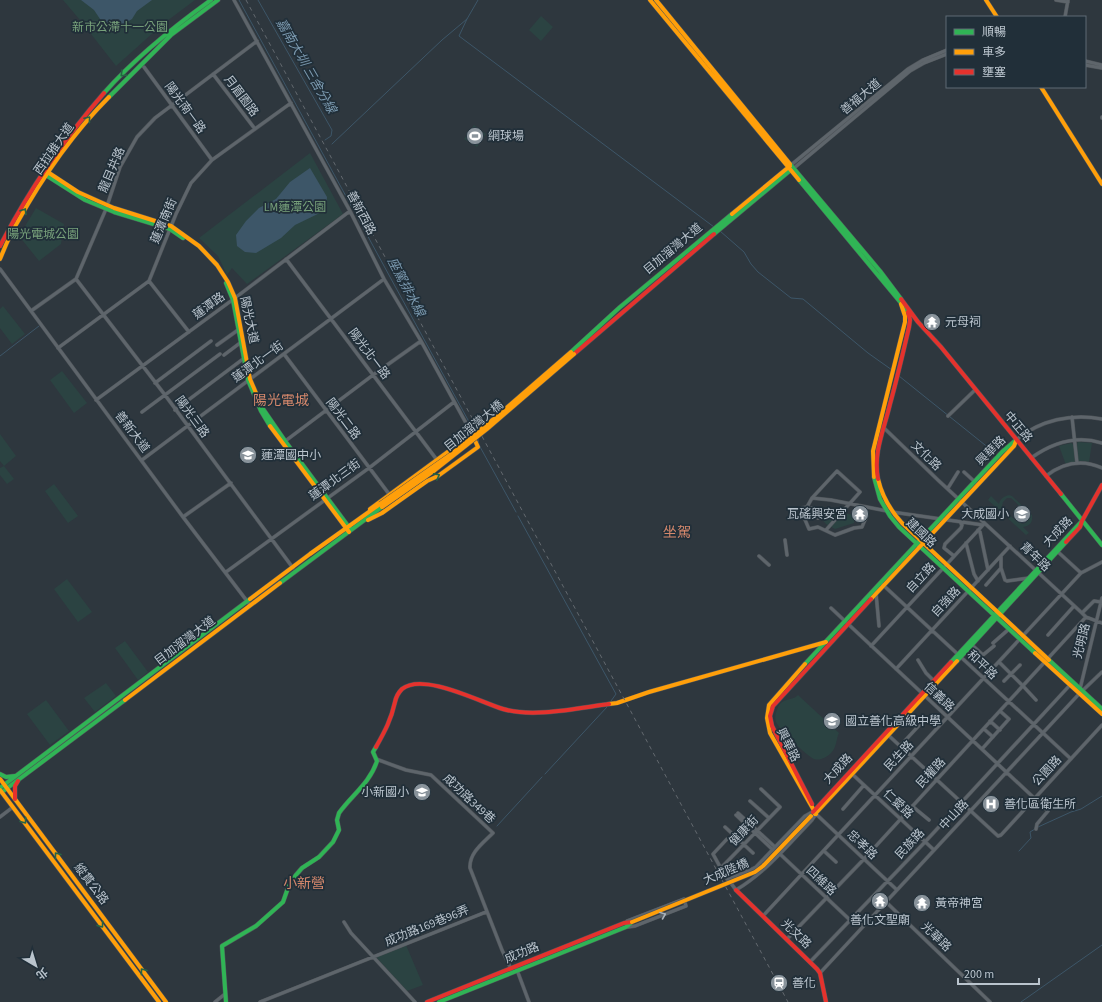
<svg xmlns="http://www.w3.org/2000/svg" width="1102" height="1002" font-family="'Source Sans 3','Noto Sans TC',sans-serif">
<style>
.green{fill:#2b4342;fill-rule:evenodd}
.water{fill:#3d5668}
.lines{fill:none;stroke-linecap:round;stroke-linejoin:round}
.stream{stroke:#3d5668;stroke-width:1}
.street-casing{stroke:#4d5358;stroke-width:4}
.fast-casing{stroke:#4d5358;stroke-width:5}
.slow-casing{stroke:#4d5358;stroke-width:5}
.jam-casing{stroke:#4d5358;stroke-width:5}
.street{stroke:#5e656b;stroke-width:3}
.fast{stroke:#30b455;stroke-width:4}
.slow{stroke:#ff9f0a;stroke-width:4}
.jam{stroke:#e5322d;stroke-width:4}
.rail{stroke:#63696f;stroke-width:1;stroke-dasharray:4 4;stroke-linecap:butt}
.slow-bridge-casing{stroke:#4d5358;stroke-width:5;stroke-linecap:butt}
.slow-bridge{stroke:#ff9f0a;stroke-width:4}
.oneway{stroke:#276444}
.oneway2{stroke:#a8b1b9}
.labels{text-anchor:middle;dominant-baseline:central;stroke-width:3.5;stroke-linejoin:round;paint-order:stroke}
.park-label{font-size:12px;fill:#78a27b;stroke:#212f39}
.street-label{font-size:12px;fill:#bac4cd;stroke:#212f39}
.poi-label{font-size:12px;fill:#bac4cd;stroke:#212f39;text-anchor:start}
.water-label{font-size:13px;font-style:italic;fill:#7b99af;stroke:#212f39}
.quarter-label{font-size:14px;fill:#d5886c;stroke:#212f39}
</style>
<rect width="100%" height="100%" fill="#2e373e"/>
<path class="green" d="M 63,0 L 195,0 L 163,24 L 116,66 L 84,25 L 85,23 L 81,19 L 80,20 Z
M 541,16 L 553,27 L 541,41 L 529,30 Z
M 474,125 L 486,134 L 477,147 L 464,139 Z
M 310,153 L 343,214 L 247,284 L 232,268 L 227,275 L 218,256 L 199,238 Z
M 36,208 L 64,224 L 61,244 L 39,261 L 19,236 Z
M 3,306 L 25,334 L 12,344 L 0,328 L 0,309 Z
M 62,371 L 87,403 L 74,413 L 50,380 Z
M 0,434 L 16,456 L 4,466 L 14,479 L 7,484 L 0,475 L 0,468 L 4,466 L 0,461 Z
M 1078,442 L 1092,443 L 1089,462 L 1078,461 L 1077,444 Z
M 1071,443 L 1074,445 L 1075,462 L 1066,465 L 1059,446 Z
M 54,484 L 78,516 L 68,523 L 45,491 Z
M 1009,495 L 1012,496 L 1032,515 C 1033,522 1030,526 1023,527 L 1029,533 L 1026,535 L 988,500 L 991,496 L 999,504 C 1000,499 1004,496 1009,495 ZM 1007,498 L 1011,498 L 1027,513 L 1029,518 C 1024,533 1009,514 1003,508 L 1002,506 L 1003,502 Z
M 823,510 L 854,515 L 854,523 L 835,529 L 826,524 L 820,517 Z
M 67,579 L 92,612 L 78,622 L 54,589 Z
M 125,641 L 148,672 L 138,680 L 115,648 Z
M 106,683 L 116,696 L 95,712 L 84,698 Z
M 798,695 L 839,733 C 836,739 837,747 831,753 C 827,757 820,761 814,759 C 808,757 778,728 776,722 C 774,718 776,712 778,707 C 783,697 793,701 798,695 Z
M 46,700 L 69,731 L 50,745 L 27,714 Z
M 406,945 L 423,985 L 407,991 L 376,957 Z"/>
<path class="water" d="M 81,0 L 152,0 L 137,11 L 132,19 L 122,25 L 111,25 L 100,19 L 94,10 Z
M 310,168 L 327,197 L 326,210 L 295,225 L 281,238 L 256,253 L 245,252 L 237,246 L 236,235 L 246,221 L 259,208 L 276,199 L 290,182 Z"/>
<g class="lines">
<path class="stream" d="M 239,0 L 474,431
M 258,0 L 332,130 L 331,136 L 325,140
M 467,19 L 459,36 L 714,227
M 332,144 L 442,40 L 467,19 L 478,0
M 720,231 L 744,252 L 751,264 L 758,272 L 791,298 L 803,299 L 868,353 L 892,370
M 0,356 L 39,326
M 899,376 L 995,453
M 478,439 L 479,445 L 516,512
M 518,516 L 616,694 L 611,701
M 545,774 L 607,707
M 497,826 L 542,777
M 1038,827 L 1071,812 L 1081,809 L 1102,796
M 1019,851 L 1031,838 L 1030,832 L 1035,829
M 1021,1002 L 1102,945"/>
<defs>
<path id="street" d="M 234,0 L 350,211 L 384,279 L 421,341 L 472,434
M 1056,0 L 1068,2
M 1065,17 L 1068,0
M 1085,61 L 1102,65
M 1085,65 L 1102,68
M 144,67 L 212,160
M 213,74 L 255,129
M 1102,117 L 1102,118
M 791,165 L 908,69 L 923,60 L 947,50
M 794,168 L 910,71 L 924,63 L 947,54
M 286,259 L 437,460
M 0,269 L 183,517 L 250,605
M 76,279 L 165,395 L 293,568
M 149,281 L 189,332
M 31,311 L 76,279 L 106,209 L 120,167 L 137,137 L 155,118 L 257,41
M 217,345 L 238,330
M 58,348 L 149,281 L 176,214 L 191,183 L 212,160 L 291,103
M 284,354 L 389,494
M 224,355 L 240,343
M 155,383 L 211,341
M 96,400 L 235,298 L 350,211
M 175,410 L 243,359
M 142,412 L 220,354
M 948,416 L 975,390
M 1072,417 L 1077,463
M 883,427 L 939,481 L 1082,613 L 1086,617 L 1102,623
M 1016,440 C 1040,420 1072,413 1102,419
M 284,442 L 373,375 L 421,341
M 1031,458 C 1052,443 1077,435 1102,443
M 142,460 L 384,279
M 964,472 L 975,482
M 1046,476 C 1063,463 1082,459 1102,468
M 948,488 L 958,472
M 812,498 L 831,500 L 887,511
M 807,507 L 819,510 L 818,518
M 892,512 L 983,525
M 183,517 L 231,483
M 826,530 L 860,492 L 837,471 L 812,498 L 807,507 L 802,508 L 803,515 L 809,529 L 818,527 L 835,535 L 854,528 L 862,527 L 867,515
M 978,530 L 980,532 L 988,570
M 785,540 L 787,555
M 966,543 L 974,574 L 978,581
M 1057,551 L 1081,573
M 759,556 L 769,565
M 954,556 L 944,548 L 945,544 L 961,528 L 962,525 L 960,522
M 1001,568 L 1005,580 L 1007,581 L 1029,578
M 226,572 L 369,468 L 454,402
M 882,584 L 1071,759
M 986,585 L 1001,568 L 1001,556
M 876,593 L 879,626
M 831,608 L 1048,811 L 1037,824 L 1036,829
M 1082,613 L 1094,601 L 1101,602
M 1048,635 L 1074,606
M 993,643 L 1009,629
M 972,645 L 983,655 L 994,646
M 871,646 L 984,524
M 918,660 L 926,673 L 934,681
M 999,662 L 1023,686 L 1036,700
M 896,669 L 1010,546
M 1004,681 L 1020,665
M 1080,689 L 1102,598
M 990,721 L 1000,730
M 984,729 L 993,737
M 887,734 L 998,836 L 1001,835 L 1102,725
M 900,746 L 926,718
M 982,749 L 1009,719 L 1000,711
M 376,759 L 406,770 L 431,775 L 493,833 C 483,843 469,853 470,868 L 502,950 L 511,969
M 851,773 L 934,850
M 750,801 L 769,818
M 912,806 L 929,820
M 843,809 L 864,785
M 738,813 L 775,847
M 736,815 L 773,850
M 0,817 L 13,807
M 725,827 L 753,853
M 727,839 L 713,854 L 724,874 L 736,890 C 766,872 788,845 812,820 L 816,814 L 897,890
M 824,851 L 836,862
M 780,854 L 850,920
M 739,860 L 750,871
M 721,868 L 780,807 L 761,789
M 727,879 L 748,871 L 756,867 L 805,816 L 814,811
M 886,902 L 990,1002
M 763,916 L 1081,573 L 1102,562
M 853,917 L 863,926
M 627,921 L 684,899 L 686,906 L 635,926 L 628,927
M 344,922 L 351,933 L 415,1002
M 787,939 L 864,859 L 1086,617
M 810,962 L 925,842 L 1070,685
M 517,970 L 529,1002
M 820,973 L 1079,694 L 1102,672
M 215,1002 L 225,994
M 260,1002 L 486,912"/>
<path id="fast" d="M 104,93 C 136,57 172,28 211,0
M 109,97 L 171,35 L 218,0
M 790,164 L 880,271 L 901,299
M 41,172 L 85,200 L 114,212 L 170,229 L 183,238
M 799,180 L 911,315
M 714,234 L 793,168
M 226,283 L 233,300 L 248,380 L 261,411 L 270,426
M 571,352 L 619,308 L 732,214
M 256,393 L 263,409 L 285,441 L 351,530
M 874,477 L 880,499 L 890,516 L 899,527 L 1035,653
M 1061,494 L 1102,545
M 280,583 L 382,507
M 1049,660 L 1102,709
M 957,661 L 1066,542
M 951,662 L 1082,521
M 805,664 L 1002,452 L 1016,440
M 0,774 L 6,777 L 15,776
M 0,788 L 250,599
M 2,792 L 125,700
M 226,1002 L 222,946 L 256,926 L 283,902 L 289,885 L 296,875 L 302,868 L 319,857 L 333,842 L 339,830 L 337,820 L 339,813 C 352,795 370,783 377,761 L 373,752 L 376,747
M 439,1002 L 626,927 L 632,922"/>
<path id="slow" d="M 650,0 L 799,180
M 656,0 L 790,164
M 986,0 L 997,17
M 1041,87 L 1102,184
M 43,169 L 78,192 L 98,201 L 114,208 L 171,226 L 199,246 L 217,265 L 228,282 L 235,298 L 250,379 L 256,393
M 732,214 L 790,166
M 0,259 C 5,247 10,234 17,223 C 42,178 72,134 109,97
M 270,426 L 349,532
M 874,477 L 873,451 L 905,322 L 905,316 L 901,304
M 878,479 C 882,496 890,510 902,523 L 1049,660
M 368,520 L 382,513 L 427,481 L 438,476 L 478,447 L 472,434 L 370,509
M 250,599 L 310,554 L 380,504
M 871,599 L 1014,446 L 1016,441
M 1035,653 L 1102,714
M 805,664 L 769,705 L 767,718 L 770,733 L 816,814
M 125,700 L 280,583
M 609,704 L 617,703 L 649,692 L 826,642
M 0,779 L 166,1002
M 0,790 L 159,1002
M 815,814 L 957,661"/>
<path id="jam" d="M 0,246 C 29,190 63,140 104,93
M 901,299 L 918,322 L 941,347 L 1061,494
M 574,354 L 714,234
M 878,479 C 873,452 884,430 890,404 C 897,379 903,353 909,327 L 910,320 L 908,312
M 1066,542 L 1080,527 L 1082,521 L 1102,485
M 376,747 C 385,731 391,720 395,702 C 396,697 398,693 402,689 C 423,672 480,702 503,709 C 533,718 578,708 609,704
M 15,799 L 15,786 L 18,781
M 812,804 L 772,726 L 770,716 L 773,706 L 871,599
M 813,812 L 951,662
M 736,890 L 817,969 L 820,973 L 826,1002
M 427,1002 L 624,923 L 632,922"/>
</defs>
<use href="#street" class="street-casing"/>
<use href="#fast" class="fast-casing"/>
<use href="#slow" class="slow-casing"/>
<use href="#jam" class="jam-casing"/>
<use href="#street" class="street"/>
<use href="#fast" class="fast"/>
<use href="#slow" class="slow"/>
<use href="#jam" class="jam"/>
<path class="rail" d="M 246,0 L 788,1002"/>
<defs>
<path id="slow-bridge" d="M 380,504 L 450,455 L 496,417 L 571,352
M 382,507 L 435,470 L 487,429 L 574,354
M 632,922 L 755,872 L 763,866 L 811,816"/>
</defs>
<use href="#slow-bridge" class="slow-bridge-casing"/>
<use href="#slow-bridge" class="slow-bridge"/>
</g>
<defs><path id="oneway-chevron" d="M-2-3.5L2.5 0L-2 3.5" fill="none" stroke-width="1.6" stroke-linecap="round" stroke-linejoin="round"/></defs>
<g class="oneway">
<use href="#oneway-chevron" transform="translate(123 74) rotate(136)"/>
<use href="#oneway-chevron" transform="translate(88 119) rotate(-50)"/>
<use href="#oneway-chevron" transform="translate(24 211) rotate(-58)"/>
<use href="#oneway-chevron" transform="translate(437 476) rotate(-28)"/>
<use href="#oneway-chevron" transform="translate(24 821) rotate(53)"/>
<use href="#oneway-chevron" transform="translate(57 855) rotate(-127)"/>
<use href="#oneway-chevron" transform="translate(101 925) rotate(54)"/>
<use href="#oneway-chevron" transform="translate(143 971) rotate(-127)"/>
</g>
<use class="oneway2" href="#oneway-chevron" transform="translate(663 915) rotate(-22)"/>
<defs>
<symbol id="stadium-disc" viewBox="-11 -11 22 22"><circle r="9.5" fill="#89939b" stroke="#212f39"/><path d="M0-5a6.5 5 0 1 0 0 10a6.5 5 0 1 0 0-10ZM-3.5-1.8h7v3.6h-7Z" fill="#fff"/></symbol>
<symbol id="temple-disc" viewBox="-11 -11 22 22"><circle r="9.5" fill="#89939b" stroke="#212f39"/><path d="M0-6L5-2H3V0L6.5 2.5H4V6H1.5V3h-3V6H-4V2.5H-6.5L-3 0V-2H-5Z" fill="#fff"/></symbol>
<symbol id="school-disc" viewBox="-11 -11 22 22"><circle r="9.5" fill="#89939b" stroke="#212f39"/><path d="M0-5L7-2L0 1L-7-2ZM-4 1L0 2.5L4 1V4Q0 6-4 4Z" fill="#fff"/></symbol>
<symbol id="hospital-disc" viewBox="-11 -11 22 22"><circle r="9.5" fill="#89939b" stroke="#212f39"/><path d="M-5-5h3v3.5h4V-5h3V5h-3V1.5h-4V5h-3Z" fill="#fff"/></symbol>
<symbol id="station-disc" viewBox="-11 -11 22 22"><circle r="9.5" fill="#89939b" stroke="#212f39"/><path d="M-3-6H3Q5-6 5-4V2Q5 4 3 4L4.5 6H3L1.5 4h-3L-3 6H-4.5L-3 4Q-5 4-5 2V-4Q-5-6-3-6ZM-3.5-4v3h7v-3ZM-3.5 1v1.5H-2V1ZM2 1v1.5H3.5V1Z" fill="#fff"/></symbol>
</defs>
<g fill-rule="evenodd">
<use href="#stadium-disc" x="465" y="126" width="20" height="20"/>
<use href="#temple-disc" x="922" y="312" width="20" height="20"/>
<use href="#school-disc" x="238" y="445" width="20" height="20"/>
<use href="#temple-disc" x="850" y="504" width="20" height="20"/>
<use href="#school-disc" x="1012" y="504" width="20" height="20"/>
<use href="#school-disc" x="822" y="711" width="20" height="20"/>
<use href="#school-disc" x="412" y="782" width="20" height="20"/>
<use href="#hospital-disc" x="981" y="794" width="20" height="20"/>
<use href="#temple-disc" x="870" y="891" width="20" height="20"/>
<use href="#temple-disc" x="912" y="893" width="20" height="20"/>
<use href="#station-disc" x="769" y="973" width="20" height="20"/>
</g>
<g class="labels">
<g class="park-label">
<text x="120" y="27">新市公滯十一公園</text>
<text x="295" y="207">LM蓮潭公園</text>
<text x="43" y="234">陽光電城公園</text>
</g>
<g class="street-label">
<text transform="translate(241 96) rotate(53)">月眉園路</text>
<text transform="translate(861 97) rotate(-40)">善福大道</text>
<text transform="translate(185 108) rotate(54)">陽光南一路</text>
<text transform="translate(54 149) rotate(-55)">西拉雅大道</text>
<text transform="translate(112 170) rotate(-67)">龍目井路</text>
<text transform="translate(361 213) rotate(62)">善新西路</text>
<text transform="translate(164 221) rotate(-67)">蓮潭南街</text>
<text transform="translate(673 249) rotate(-40)">目加溜灣大道</text>
<text transform="translate(209 306) rotate(-36)">蓮潭路</text>
<text transform="translate(249 320) rotate(78)">陽光大道</text>
<text transform="translate(369 354) rotate(53)">陽光北一路</text>
<text transform="translate(258 362) rotate(-36)">蓮潭北一街</text>
<text transform="translate(192 417) rotate(54)">陽光三路</text>
<text transform="translate(343 419) rotate(53)">陽光二路</text>
<text transform="translate(474 426) rotate(-39)">目加溜灣大橋</text>
<text transform="translate(1018 427) rotate(50)">中正路</text>
<text transform="translate(132 432) rotate(53)">善新大道</text>
<text transform="translate(991 451) rotate(-45)">興華路</text>
<text transform="translate(926 456) rotate(44)">文化路</text>
<text transform="translate(335 480) rotate(-36)">蓮潭北三街</text>
<text transform="translate(1058 532) rotate(-46)">大成路</text>
<text transform="translate(921 533) rotate(43)">建國路</text>
<text transform="translate(1035 557) rotate(43)">青年路</text>
<text transform="translate(921 578) rotate(-47)">自立路</text>
<text transform="translate(946 602) rotate(-47)">自強路</text>
<text transform="translate(185 641) rotate(-37)">目加溜灣大道</text>
<text transform="translate(1082 641) rotate(-76)">光明路</text>
<text transform="translate(982 665) rotate(43)">和平路</text>
<text transform="translate(939 697) rotate(43)">信義路</text>
<text transform="translate(788 745) rotate(63)">興華路</text>
<text transform="translate(899 756) rotate(-47)">民生路</text>
<text transform="translate(838 769) rotate(-47)">大成路</text>
<text transform="translate(1047 771) rotate(-47)">公園路</text>
<text transform="translate(931 773) rotate(-47)">民權路</text>
<text transform="translate(469 799) rotate(43)">成功路349巷</text>
<text transform="translate(898 804) rotate(43)">仁愛路</text>
<text transform="translate(954 815) rotate(-47)">中山路</text>
<text transform="translate(744 831) rotate(-47)">健康街</text>
<text transform="translate(910 844) rotate(-47)">民族路</text>
<text transform="translate(862 845) rotate(43)">忠孝路</text>
<text transform="translate(726 872) rotate(-23)">大成陸橋</text>
<text transform="translate(821 881) rotate(43)">四維路</text>
<text transform="translate(91 884) rotate(53)">縱貫公路</text>
<text transform="translate(427 926) rotate(-22)">成功路169巷96弄</text>
<text transform="translate(796 934) rotate(44)">光文路</text>
<text transform="translate(936 937) rotate(44)">光華路</text>
<text transform="translate(522 953) rotate(-22)">成功路</text>
</g>
<g class="poi-label">
<text x="488" y="136">網球場</text>
<text x="945" y="322">元母祠</text>
<text x="261" y="455">蓮潭國中小</text>
<text x="847" y="514" text-anchor="end">瓦磘興安宮</text>
<text x="1009" y="514" text-anchor="end">大成國小</text>
<text x="845" y="721">國立善化高級中學</text>
<text x="409" y="792" text-anchor="end">小新國小</text>
<text x="1004" y="804">善化區衛生所</text>
<text x="935" y="903">黃帝神宮</text>
<text x="880" y="920" text-anchor="middle">善化文聖廟</text>
<text x="792" y="983">善化</text>
</g>
<g class="water-label">
<text transform="translate(306 66) rotate(60)">嘉南大圳 三舍分線</text>
<text transform="translate(406 287) rotate(62)">座駕排水線</text>
</g>
<g class="quarter-label">
<text x="281" y="401">陽光電城</text>
<text x="677" y="533">坐駕</text>
<text x="304" y="884">小新營</text>
</g>
</g>
<rect x="946" y="16" width="140" height="72" fill="#212f39" stroke="#5e6b74"/>
<rect x="954" y="29" width="20" height="6" fill="#30b455" stroke="#5e6b74"/>
<text x="982" y="36" font-size="12" fill="#bac4cd">順暢</text>
<rect x="954" y="49" width="20" height="6" fill="#ff9f0a" stroke="#5e6b74"/>
<text x="982" y="56" font-size="12" fill="#bac4cd">車多</text>
<rect x="954" y="69" width="20" height="6" fill="#e5322d" stroke="#5e6b74"/>
<text x="982" y="76" font-size="12" fill="#bac4cd">壅塞</text>
<g transform="translate(36 966) rotate(142)" stroke="#212f39" stroke-width="3" paint-order="stroke">
<path d="M0-3L7 15L0 10L-7 15Z" fill="#bac4cd"/>
<text y="-6" font-size="11" font-weight="bold" text-anchor="middle" fill="#bac4cd">北</text>
</g>
<path d="M958 978v6h81v-6" fill="none" stroke="#bac4cd" stroke-width="2"/>
<text x="964" y="978" font-size="12" fill="#bac4cd" stroke="#212f39" stroke-width="3" paint-order="stroke">200 m</text>
</svg>
